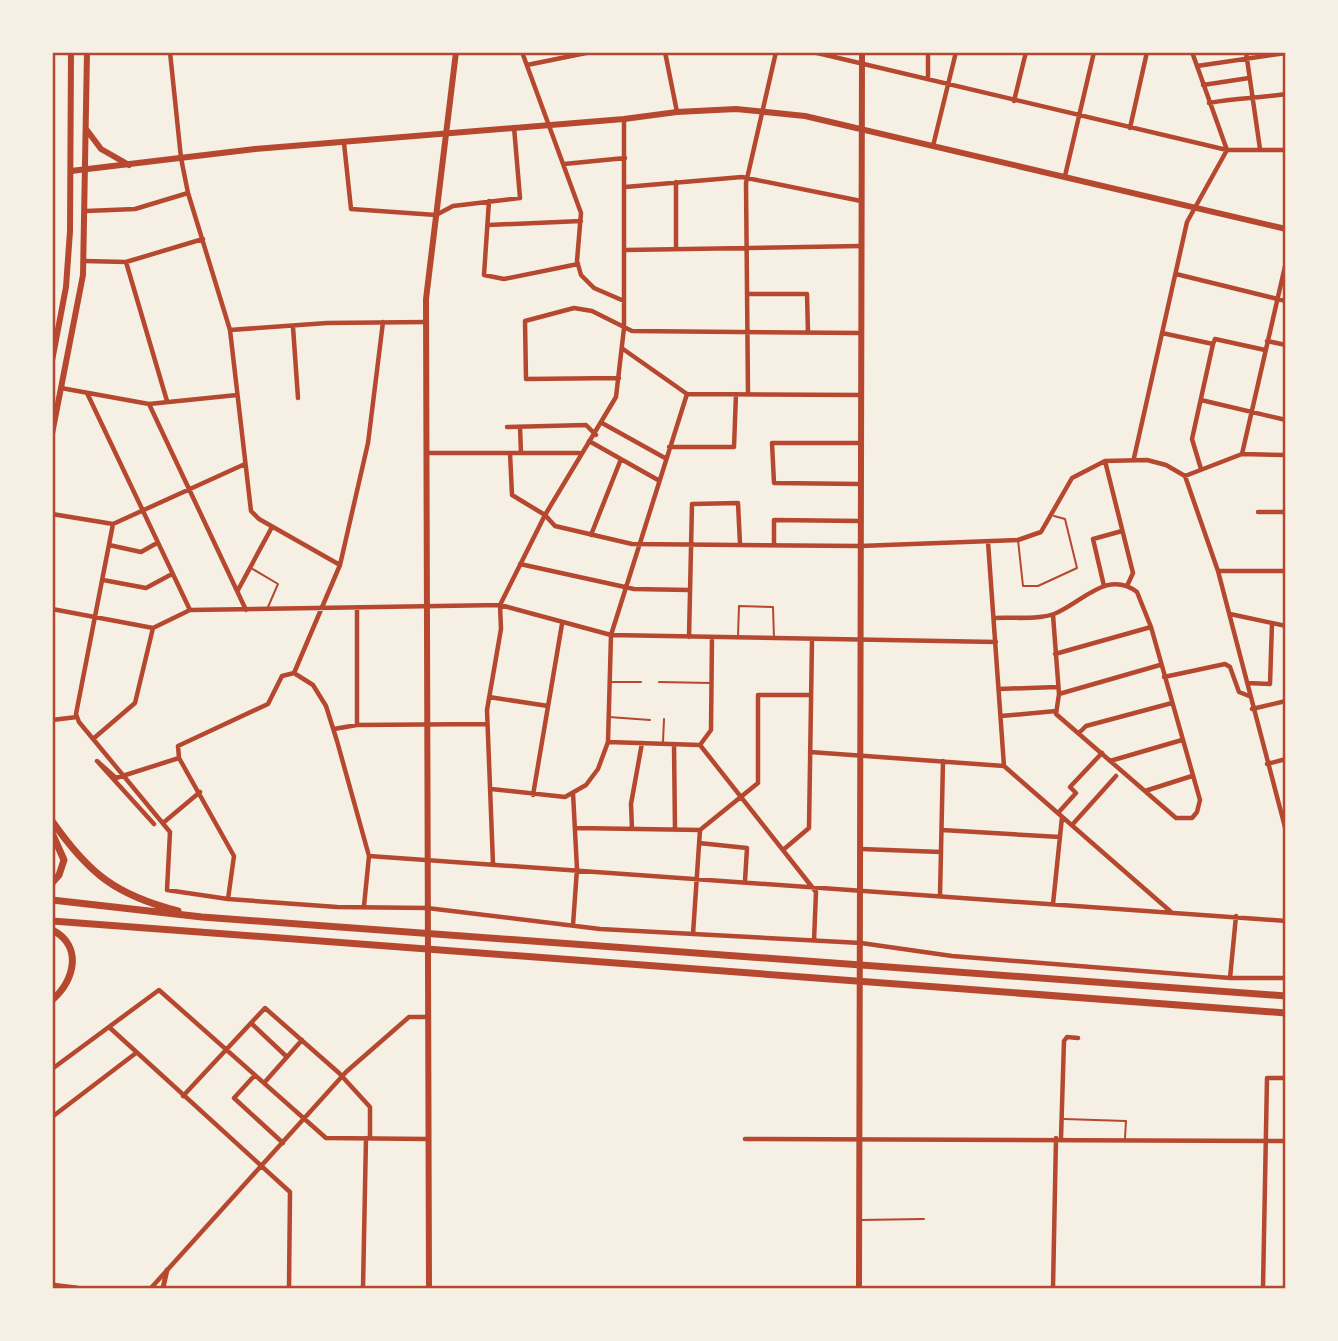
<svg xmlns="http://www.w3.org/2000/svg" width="1338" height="1341" font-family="'Source Serif 4',serif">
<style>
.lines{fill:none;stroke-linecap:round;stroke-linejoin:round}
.service{stroke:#b5482f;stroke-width:2}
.minor{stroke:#b5482f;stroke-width:4.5}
.tertiary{stroke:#b5482f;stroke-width:5}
.secondary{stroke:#b5482f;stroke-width:6}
.primary{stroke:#b5482f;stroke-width:6}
.trunk{stroke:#b5482f;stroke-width:7}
.neatline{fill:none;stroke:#b5482f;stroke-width:2.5}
</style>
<rect width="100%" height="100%" fill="#f6efe4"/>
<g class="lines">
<path class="service" d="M 1018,540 L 1023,586 L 1038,586 L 1077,568 L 1065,519 L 1054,516
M 251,568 L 278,584 L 268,607
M 738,636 L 739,606 L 773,607 L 774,638
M 610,682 L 641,682
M 659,682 L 710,683
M 609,717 L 650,720
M 663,742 L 664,719
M 1064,1119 L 1126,1121 L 1125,1138
M 860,1220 L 924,1219"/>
<path class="minor" d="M 170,52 L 181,158 L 188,193 L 230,330 L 251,511 L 259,519 L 340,565
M 522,52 L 581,213 L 577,261 L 581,275 L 594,288 L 624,301
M 665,52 L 677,112
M 813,52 L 1227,150 L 1286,150
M 1246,52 L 1260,149
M 527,65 L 591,52
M 1197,66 L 1286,53
M 928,79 L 928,52
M 1203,85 L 1249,78
M 1014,101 L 1026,52
M 1209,103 C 1235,98 1260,98 1286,94
M 1130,128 L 1147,52
M 344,143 L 351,209 L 436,215 L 453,206 L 520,198 L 514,127
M 933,146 L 956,52
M 564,164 L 625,158
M 1065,176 L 1094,52
M 676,182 L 676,249
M 625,187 L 742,177 L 861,201
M 489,201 L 484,275 L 504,279 L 578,264
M 86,211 L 135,209 L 188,193
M 488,225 L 581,221
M 625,250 L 861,246
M 84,261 L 126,262 L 203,239
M 126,262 L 167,401
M 1176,274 L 1286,301
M 747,294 L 807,294 L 808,333
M 293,327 L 298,398
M 230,330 L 327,323 L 427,322
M 1162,333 L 1213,344
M 1267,341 L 1286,345
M 1213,344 L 1215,339 L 1265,350
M 623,349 L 687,394
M 619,378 L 526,379 L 525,321 L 574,308 L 592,311 L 632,331 L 861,333
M 61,388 L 149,404 L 237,395
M 87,393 L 190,610
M 687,394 L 860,395
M 748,394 L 746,183 L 776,52
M 1201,400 L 1286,420
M 149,404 L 246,610
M 602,423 L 665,458
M 507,427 L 586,425 L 596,435
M 520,427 L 521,453
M 589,441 L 658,480
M 669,447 L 734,447 L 736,394
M 427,453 L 579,453
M 510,453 L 512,495 L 545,515 L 555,526 L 632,544 L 860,546 L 1018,540 L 1041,532 L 1072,478 L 1105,461 L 1147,460 L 1166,465 L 1185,476 L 1218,571 L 1286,831
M 1242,454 L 1286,262
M 1134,458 L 1187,222 L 1227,150 L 1192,52
M 1105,461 L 1133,573 L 1127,586
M 1201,469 L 1192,439 L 1213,344
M 1185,476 L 1242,454 L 1286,455
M 860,484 L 774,483 L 772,443 L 860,443
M 1258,512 L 1286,512
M 52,514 L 113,524 L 245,464
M 113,524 L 76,714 L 79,722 L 170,832 L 167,890 L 228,899 L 337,907 L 427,908 L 600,929 L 861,943 L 952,956 L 1230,978 L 1286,978
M 591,535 L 621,459
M 988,542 L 1004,766
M 774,544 L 774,520 L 860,521
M 109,545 L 141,552 L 157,543
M 520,564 L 634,589 L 689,590
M 1218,571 L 1286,571
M 103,580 L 146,588 L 172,574
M 1104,586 L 1093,539 L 1122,531
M 238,590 L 272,527
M 357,608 L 357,725
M 52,609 L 153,628 L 190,610 L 500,605 L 611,635 L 996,642
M 1230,614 L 1286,626
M 995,618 C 1012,617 1038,620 1054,614 C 1082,603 1107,569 1137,592 L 1151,627 L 1200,800 L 1197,812 L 1192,818 L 1176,818 L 1056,714 L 1059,694 L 1053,615
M 689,637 L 692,504 L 738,503 L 740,544
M 1055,654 L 1151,627
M 1164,677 L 1225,664 L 1230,667 L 1239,692 L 1249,696
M 1247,683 L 1270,684 L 1272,623
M 999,689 L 1057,687
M 1059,694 L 1160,665
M 489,697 L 548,706
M 1252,709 L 1286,701
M 1001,716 L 1056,711
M 52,720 L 77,717
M 334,729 L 357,725 L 487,724
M 1079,733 L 1086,726 L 1172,703
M 93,739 L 135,703 L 153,628
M 608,742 L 700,745 L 711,730 L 712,637
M 674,744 L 675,830
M 700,745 L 816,892 L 814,941
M 810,752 L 1004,766 L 1170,911
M 1110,761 L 1182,740
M 1267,764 L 1286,759
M 491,789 L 565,797 L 586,785 L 598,769 L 608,742 L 611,635 L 687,394
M 1145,791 L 1192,776
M 533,795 L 562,624
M 1058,813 L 1076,793 L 1070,787 L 1102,753
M 163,823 L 200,792
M 154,824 L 97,761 L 116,778 L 179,758
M 1072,825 L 1116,776
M 576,828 L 700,830 L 758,783 L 758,695 L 811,695
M 632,829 L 631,804 L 642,743
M 942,830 L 1060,837
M 699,843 L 747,848 L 745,881
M 861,849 L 941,852
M 783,850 L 809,828 L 812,640
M 369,856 L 1286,921
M 493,864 L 487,710 L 501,629 L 500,605 L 545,515 L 616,397 L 624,328 L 624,119
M 940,896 L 943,761
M 228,899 L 234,856 L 179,758 L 178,746 L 268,704 L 282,676 L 294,673
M 1053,904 L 1062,817
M 364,906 L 369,856 L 337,741 L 326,706 L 313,685 L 294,673 L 340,565 L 368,443 L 383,322
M 573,925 L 577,869 L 573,793
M 693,934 L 700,830
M 1230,978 L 1236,916
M 251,1023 L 287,1057
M 109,1027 L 290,1192 L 289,1288
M 52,1069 L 159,990 L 326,1138 L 427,1139
M 255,1075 L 234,1098 L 283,1143
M 264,1083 L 302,1040
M 183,1096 L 265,1008 L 339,1073 L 370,1107 L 370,1138
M 52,1117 L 136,1053
M 1061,1138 L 1064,1041 L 1067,1037 L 1078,1038
M 745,1139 L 1286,1141
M 151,1288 L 346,1072 L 409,1017 L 427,1017
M 363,1288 L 366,1138
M 1053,1288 L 1056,1138
M 1263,1288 L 1267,1078 L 1286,1078"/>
<path class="tertiary" d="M 52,1285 L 77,1288
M 163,1288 L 167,1270"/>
<path class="secondary" d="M 71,171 L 255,149 L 624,119 L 677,112 L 736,109 L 805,116 L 1286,229
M 429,1288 L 426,299 L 456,52
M 859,1288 L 862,52"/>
<path class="primary" d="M 86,129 L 101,149 L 129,165
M 52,361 L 66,287 L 70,231 L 71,52
M 52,434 L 83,275 L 87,52"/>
<path class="trunk" d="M 52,821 C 89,874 116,895 178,911
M 52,833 L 64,860 L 59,875 L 52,883
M 52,900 L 202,917 L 1286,996
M 52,921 L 1286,1013
M 52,930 C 83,945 75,981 52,1000"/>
</g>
<rect width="1338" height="1341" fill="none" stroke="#f6efe4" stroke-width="108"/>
<rect x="54" y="54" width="1230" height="1233" class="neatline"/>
</svg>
